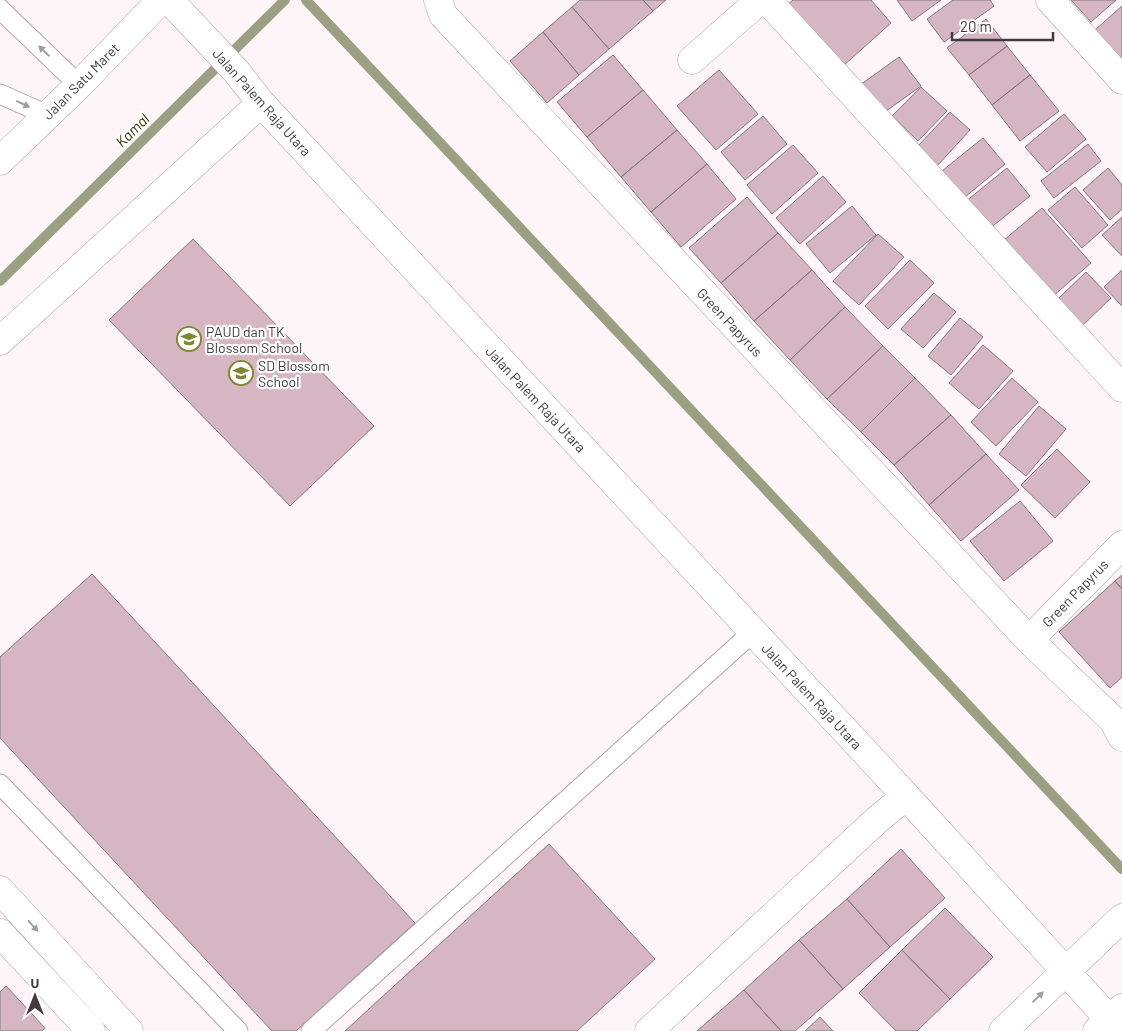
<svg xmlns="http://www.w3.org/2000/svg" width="1122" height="1031" font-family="Barlow,sans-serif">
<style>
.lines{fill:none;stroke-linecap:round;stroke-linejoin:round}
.stream{stroke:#9ca082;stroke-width:10}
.building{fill:#d7b6c4;stroke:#84777c}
.lane-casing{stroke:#b2a4aa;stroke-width:21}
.street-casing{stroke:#b2a4aa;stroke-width:29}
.secondary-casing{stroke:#b2a4aa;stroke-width:29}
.lane{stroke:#fff;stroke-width:19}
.street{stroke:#fff;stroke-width:28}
.secondary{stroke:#fff;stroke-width:28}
.oneway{fill:#a09d9e}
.labels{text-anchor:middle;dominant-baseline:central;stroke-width:4.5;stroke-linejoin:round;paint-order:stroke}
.street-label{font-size:14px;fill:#413b3d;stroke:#fff}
.poi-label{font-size:14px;fill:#413b3d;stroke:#fff;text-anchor:start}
.water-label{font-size:15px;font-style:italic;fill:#313400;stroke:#fff}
</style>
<rect width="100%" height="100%" fill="#fef5f9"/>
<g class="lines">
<path class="stream" d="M 306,0 L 1122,869
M 0,281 L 285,0"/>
</g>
<path class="building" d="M 580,0 L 643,0 L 653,11 L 609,49 L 572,7 Z
M 643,0 L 666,0 L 653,11 Z
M 793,0 L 871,0 L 891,23 L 843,66 L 787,5 Z
M 897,0 L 941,0 L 912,21 Z
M 953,0 L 990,0 L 994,6 L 944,42 L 927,19 Z
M 1071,0 L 1116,0 L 1091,22 Z
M 1122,6 L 1122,59 L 1095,30 Z
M 572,7 L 609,49 L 579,75 L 543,32 Z
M 986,19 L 1007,46 L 969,75 L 947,48 Z
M 543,32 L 579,75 L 547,103 L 510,61 Z
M 1007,46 L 1030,75 L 992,105 L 969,75 Z
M 613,55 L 643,90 L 587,137 L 557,102 Z
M 899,57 L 921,86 L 882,114 L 860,85 Z
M 719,70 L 758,114 L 716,150 L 677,106 Z
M 1030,75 L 1059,111 L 1020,141 L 992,105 Z
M 921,87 L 947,111 L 918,141 L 892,116 Z
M 643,90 L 677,130 L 621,177 L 587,137 Z
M 950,112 L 970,130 L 937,166 L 917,147 Z
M 1064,114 L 1086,139 L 1047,172 L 1025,147 Z
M 763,116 L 787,144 L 745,180 L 721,152 Z
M 677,130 L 707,164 L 651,212 L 621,177 Z
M 983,138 L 1005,164 L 959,202 L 937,175 Z
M 1088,144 L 1101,161 L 1054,198 L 1041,181 Z
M 793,145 L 818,173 L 772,214 L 747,185 Z
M 707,164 L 736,199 L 681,247 L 651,212 Z
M 1007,168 L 1030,196 L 988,230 L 965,202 Z
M 1108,168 L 1122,185 L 1122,209 L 1110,220 L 1083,190 Z
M 823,176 L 846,202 L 800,244 L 776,218 Z
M 1075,187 L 1108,225 L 1082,248 L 1048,210 Z
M 747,197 L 778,233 L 721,283 L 689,248 Z
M 852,206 L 876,235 L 830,273 L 806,244 Z
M 1042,208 L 1091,263 L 1052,297 L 1003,241 Z
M 1122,217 L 1122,256 L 1102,235 Z
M 778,233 L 812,270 L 754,321 L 721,283 Z
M 878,234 L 904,257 L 859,305 L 833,281 Z
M 193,239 L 374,426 L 290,506 L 109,320 Z
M 910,260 L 934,283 L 888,329 L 865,306 Z
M 812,270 L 845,307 L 790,360 L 754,321 Z
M 1122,270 L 1122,306 L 1104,287 Z
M 1086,272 L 1111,298 L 1083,325 L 1058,299 Z
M 934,293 L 956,312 L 923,348 L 901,329 Z
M 845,307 L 883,346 L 827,399 L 790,360 Z
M 960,318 L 983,337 L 951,375 L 928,356 Z
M 983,345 L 1013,371 L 979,409 L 949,383 Z
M 883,346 L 915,378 L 861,432 L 827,399 Z
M 915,378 L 951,415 L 894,465 L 861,432 Z
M 1012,378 L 1038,402 L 996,446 L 971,422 Z
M 1039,406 L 1066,429 L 1026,476 L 999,454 Z
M 951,415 L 986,454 L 929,505 L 894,465 Z
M 1057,449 L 1090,482 L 1055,518 L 1021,485 Z
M 986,454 L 1019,490 L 961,541 L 929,505 Z
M 1020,501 L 1053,541 L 1004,581 L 970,541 Z
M 92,574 L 415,923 L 296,1031 L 272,1031 L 0,738 L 0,657 Z
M 1122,575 L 1122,589 L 1115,581 Z
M 1115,581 L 1122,589 L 1122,677 L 1110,688 L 1059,632 Z
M 549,844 L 655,959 L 577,1031 L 345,1031 Z
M 901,849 L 945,898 L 890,947 L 847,899 Z
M 847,899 L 890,947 L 843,989 L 799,940 Z
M 945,908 L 993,957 L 950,999 L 902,950 Z
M 799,940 L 843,989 L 795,1031 L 781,1031 L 744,990 Z
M 902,950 L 950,999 L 917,1031 L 896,1031 L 859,993 Z
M 6,986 L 45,1028 L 42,1031 L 0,1031 L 0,992 Z
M 744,990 L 781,1031 L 697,1031 Z
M 820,1017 L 833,1031 L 805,1031 Z"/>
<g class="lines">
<defs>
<path id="lane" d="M 0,9 L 79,85
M 0,94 L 47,115
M 0,784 L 238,1031
M 311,1031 L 753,632"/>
<path id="street" d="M 169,0 L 236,71 L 261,103 L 906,796 L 1120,1031
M 438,0 L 443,15 L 1029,640 L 1113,720 L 1122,737
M 767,0 L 1122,388
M 1050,0 L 1122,80
M 692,60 L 760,0
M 0,341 L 261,103
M 1029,640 L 1122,545
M 649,1031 L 878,819 L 906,796"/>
<path id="secondary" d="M 0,161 L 79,85 L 161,0
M 0,890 L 129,1031
M 0,933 L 91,1031
M 1003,1031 L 1122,918
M 1097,1031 L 1122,1008"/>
</defs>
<use href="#lane" class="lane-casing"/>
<use href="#street" class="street-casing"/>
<use href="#secondary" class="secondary-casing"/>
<use href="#lane" class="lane"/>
<use href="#street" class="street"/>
<use href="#secondary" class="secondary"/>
</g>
<defs><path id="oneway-solid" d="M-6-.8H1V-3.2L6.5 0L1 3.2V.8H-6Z" transform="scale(1.25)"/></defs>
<g class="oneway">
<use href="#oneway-solid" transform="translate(44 51) rotate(-136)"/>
<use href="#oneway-solid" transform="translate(23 104) rotate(25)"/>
<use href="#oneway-solid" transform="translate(33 926) rotate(48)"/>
<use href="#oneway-solid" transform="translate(1038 997) rotate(-44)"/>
</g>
<defs>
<symbol id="school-ring" viewBox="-11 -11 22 22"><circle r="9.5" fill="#fff" stroke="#7f8632" stroke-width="1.5"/><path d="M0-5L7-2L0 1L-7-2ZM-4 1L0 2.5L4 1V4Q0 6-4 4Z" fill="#7f8632"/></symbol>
</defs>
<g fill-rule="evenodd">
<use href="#school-ring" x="175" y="325" width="28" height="28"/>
<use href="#school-ring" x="227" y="359" width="28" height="28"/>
</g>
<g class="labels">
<g class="street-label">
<text transform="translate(81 81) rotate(-45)">Jalan Satu Maret</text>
<text transform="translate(262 102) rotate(48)">Jalan Palem Raja Utara</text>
<text transform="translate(730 322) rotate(47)">Green Papyrus</text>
<text transform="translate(536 399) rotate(47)">Jalan Palem Raja Utara</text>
<text transform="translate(1075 593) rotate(-46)">Green Papyrus</text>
<text transform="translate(812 696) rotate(47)">Jalan Palem Raja Utara</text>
</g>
<g class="poi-label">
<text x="206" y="331">PAUD dan TK<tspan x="206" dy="16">Blossom School</tspan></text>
<text x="258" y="365">SD Blossom<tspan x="258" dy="16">School</tspan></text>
</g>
<g class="water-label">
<text transform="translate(132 130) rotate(-45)">Kamal</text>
</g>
</g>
<g transform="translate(35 996)" stroke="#ffffff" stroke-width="4" paint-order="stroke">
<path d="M0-4L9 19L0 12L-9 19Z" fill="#413b3d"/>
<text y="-8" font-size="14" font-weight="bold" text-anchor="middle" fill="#413b3d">U</text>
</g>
<path d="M952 32v8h101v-8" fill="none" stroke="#413b3d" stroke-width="2.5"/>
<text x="960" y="32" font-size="15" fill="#413b3d" stroke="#ffffff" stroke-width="4" paint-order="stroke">20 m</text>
</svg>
